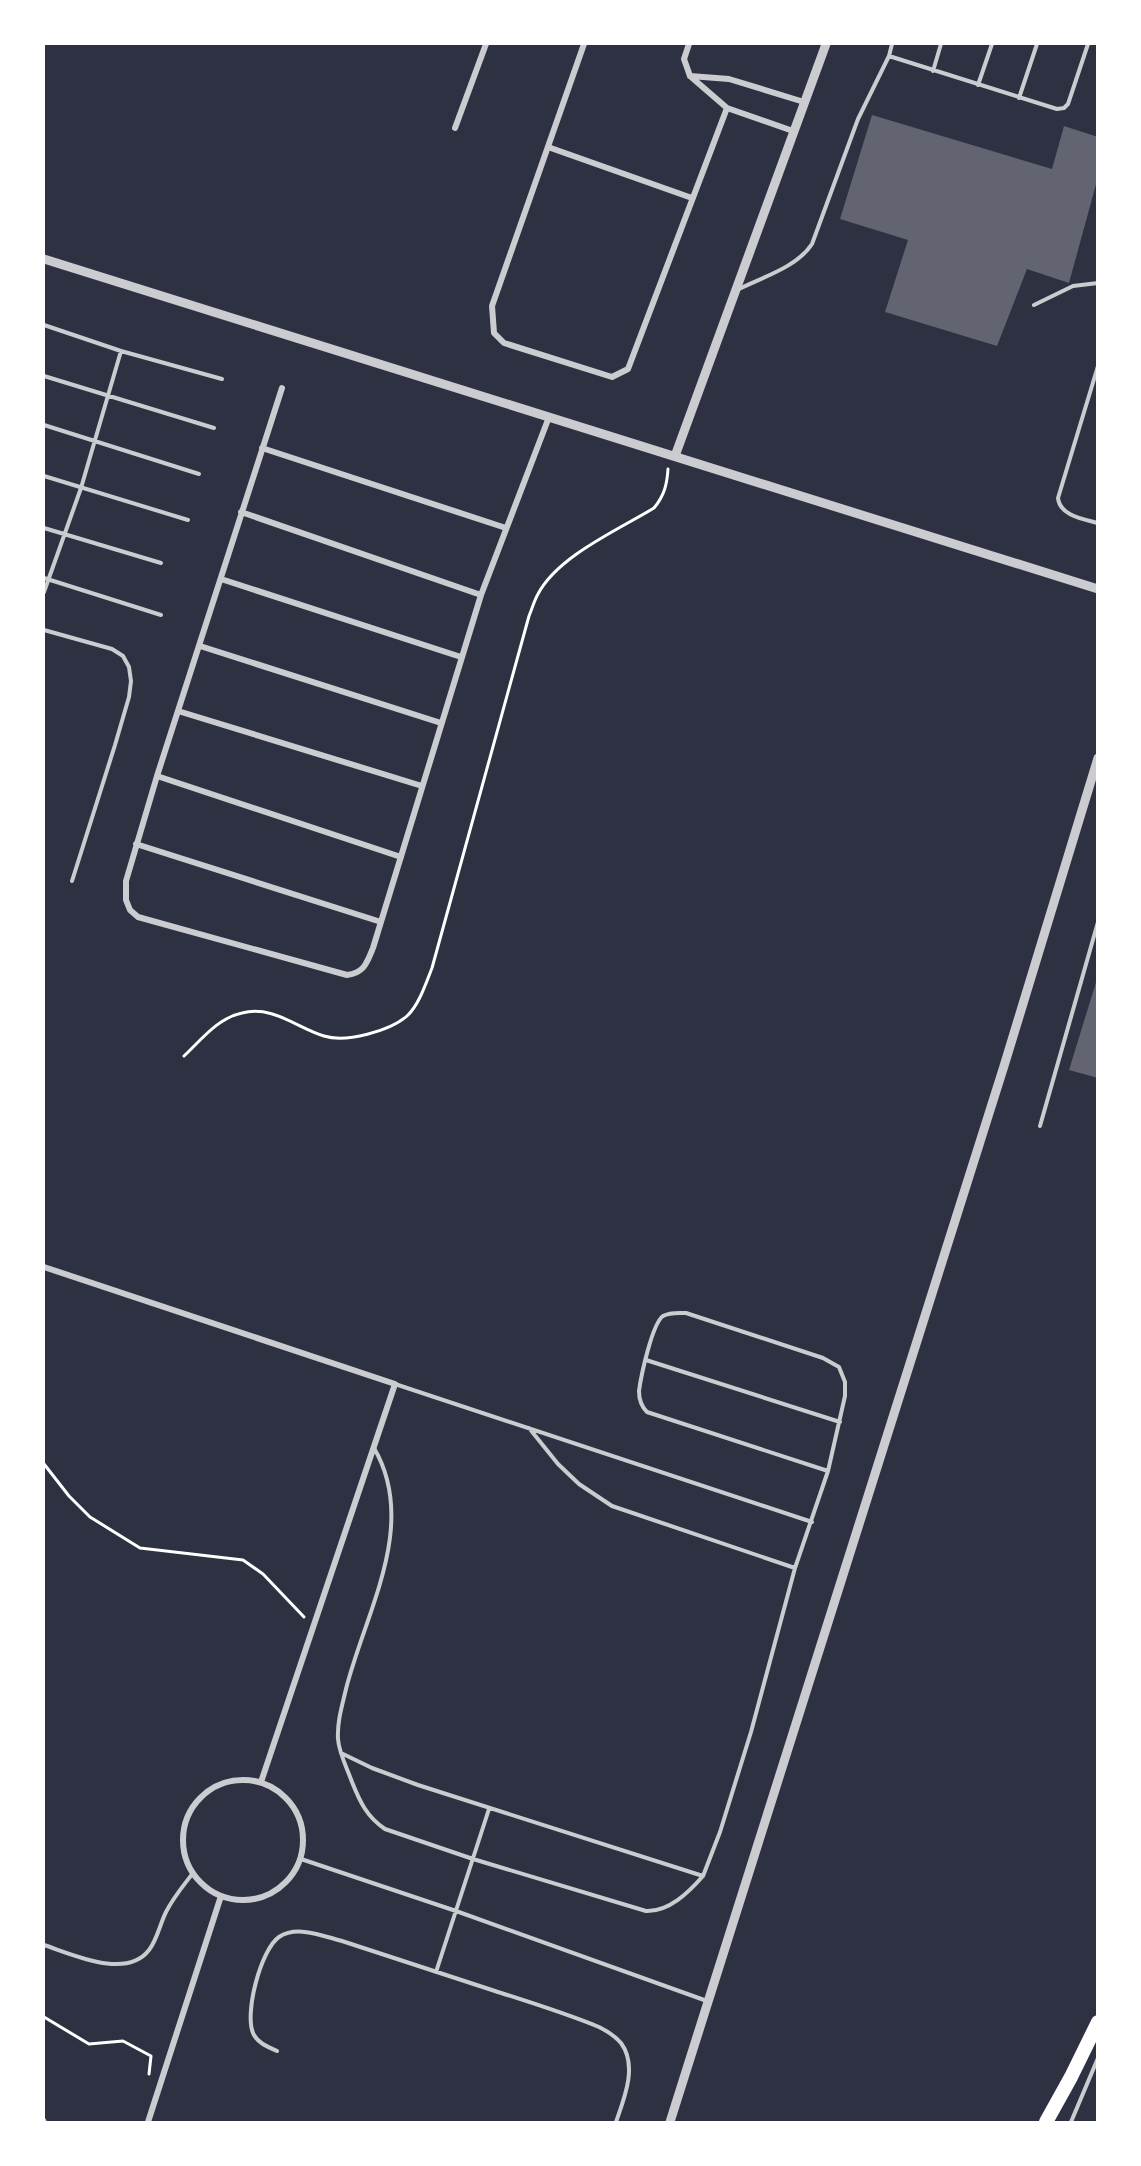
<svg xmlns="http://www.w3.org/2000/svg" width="1141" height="2166" font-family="'Open Sans',sans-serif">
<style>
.building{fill:#626471}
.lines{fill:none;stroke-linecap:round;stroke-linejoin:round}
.path{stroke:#fff;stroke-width:3}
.service{stroke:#caccd0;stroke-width:4}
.minor{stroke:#caccd0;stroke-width:6}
.tertiary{stroke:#caccd0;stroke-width:9}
.motorway{stroke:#fff;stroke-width:14}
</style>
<rect width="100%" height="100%" fill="#2d3142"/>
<path class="building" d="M 872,115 L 1052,169 L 1064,126 L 1098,137 L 1098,177 L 1069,283 L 1027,269 L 997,346 L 885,312 L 908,240 L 840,219 Z
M 1097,979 L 1098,979 L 1098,1078 L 1069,1070 Z"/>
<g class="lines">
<path class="path" d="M 184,1056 C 202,1039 218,1018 242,1013 C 273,1005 297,1028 324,1036 C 346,1043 390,1031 407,1016 C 419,1005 426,983 432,968 L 529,616 C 532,609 534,601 538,594 C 558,556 618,530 654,508 C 664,496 667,485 668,469
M 44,1464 L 69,1496 L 90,1517 L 140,1548 L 243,1560 L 263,1574 L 304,1617
M 44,2017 L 89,2044 L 123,2041 L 151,2056 L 149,2074"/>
<path class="service" d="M 892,44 L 889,56 L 1057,109 L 1064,108 L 1068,104 L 1088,44
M 933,71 L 941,44
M 978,85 L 992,44
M 1019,98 L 1037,44
M 739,289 C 763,277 797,267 812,244 L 858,119 L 889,56
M 1034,305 L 1073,286 L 1098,283
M 44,325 L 121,351 L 222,379
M 1098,366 L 1058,498 C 1060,516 1083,519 1098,523
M 44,376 L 214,428
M 44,425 L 199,474
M 44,476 L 188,520
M 44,528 L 161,563
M 44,578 L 161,615
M 44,592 L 81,488 L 121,351
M 44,630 L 112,649 L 123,656 L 129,667 L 131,681 L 129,697 L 115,745 L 72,881
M 1040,1126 L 1098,922
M 646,1360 L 840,1422
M 395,1384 L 812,1522
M 529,1428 L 558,1464 L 579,1484 L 612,1506 L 795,1568
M 374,1448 C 419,1525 365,1613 346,1689 C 342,1706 337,1722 338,1739 C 339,1753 347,1768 352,1782 C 360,1802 367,1817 385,1829 L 473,1859 L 646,1911 C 669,1912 689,1892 703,1876
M 341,1753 L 372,1768 L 418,1785 L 703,1876 L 720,1832 L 751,1732 L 795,1568 L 828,1471 L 845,1396 L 845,1382 L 839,1367 L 823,1358 L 686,1313 C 678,1313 670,1312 663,1316 C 652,1324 641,1376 639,1391 C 639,1399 641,1406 647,1412 L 828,1471
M 301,1859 L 456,1911 L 707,2001
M 44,1945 C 72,1954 126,1980 149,1950 C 157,1940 160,1924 166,1912 C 173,1898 183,1886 193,1873
M 436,1972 L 489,1809
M 277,2051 C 269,2047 259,2044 254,2035 C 243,2016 261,1949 279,1937 C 297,1925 323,1936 342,1941 C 393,1958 444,1974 495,1991 C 529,2002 565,2013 599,2027 C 607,2031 615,2036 621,2043 C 638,2066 624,2099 616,2122
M 44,2120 L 45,2122
M 1071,2122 L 1098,2058"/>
<path class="minor" d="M 584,44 L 492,306 L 494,333 L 504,343 L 612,377 L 628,369 L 727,108
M 689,44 L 684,59 L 690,76 L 727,108 L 793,131
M 690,76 L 729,79 L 804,102
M 455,128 L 486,44
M 548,147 L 692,198
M 282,388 L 157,776 L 126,881 L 126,900 L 130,910 L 138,917 L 347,975 C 364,973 367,963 373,948 L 481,595 L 549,417
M 262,448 L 506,528
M 241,512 L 481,595
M 221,579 L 461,657
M 200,646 L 441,723
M 178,711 L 422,786
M 157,776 L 401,857
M 136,844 L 381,922
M 44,1267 L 395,1384 L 261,1782
M183 1840a60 60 0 1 1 120 0a60 60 0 1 1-120 0Z
M 148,2122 L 221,1896"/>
<path class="tertiary" d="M 44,259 L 1098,589
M 675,456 L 826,44
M 670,2122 L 1004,1066 L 1098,758"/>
<path class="motorway" d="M 1046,2122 L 1071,2077 L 1098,2022"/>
</g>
<rect width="1141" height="2166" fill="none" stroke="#ffffff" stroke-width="90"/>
</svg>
